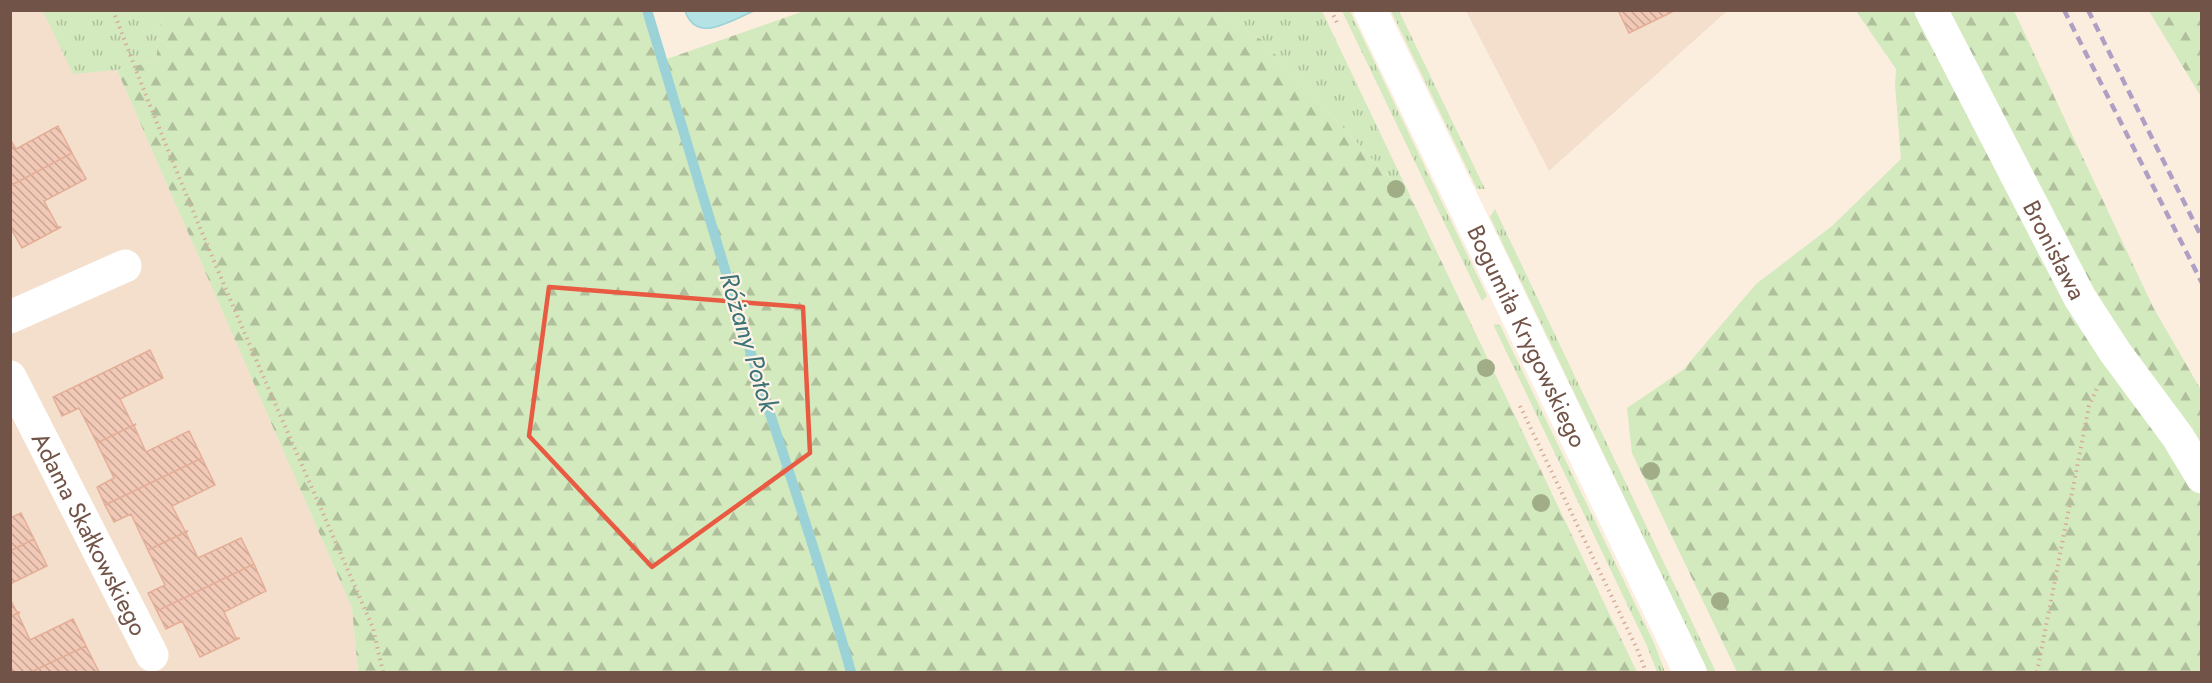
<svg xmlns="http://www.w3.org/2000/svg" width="2212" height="683" font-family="Jost,sans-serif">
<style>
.residential{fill:#f4dfcd}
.grass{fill:url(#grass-tufts)}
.forest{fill:url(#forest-firs)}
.water{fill:#b4e2e5;stroke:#9ad2d7;stroke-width:1.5}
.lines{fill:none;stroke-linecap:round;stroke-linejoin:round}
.stream{stroke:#9ad2d7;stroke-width:10}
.building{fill:url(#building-back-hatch);stroke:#e4ae97;stroke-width:1.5}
.path{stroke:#d6ad9a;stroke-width:4;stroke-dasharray:1.5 4.5;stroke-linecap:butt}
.minor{stroke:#fff;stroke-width:33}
.tertiary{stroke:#fff;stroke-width:33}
.rail{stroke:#b09fc4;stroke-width:4.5;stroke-dasharray:9 6;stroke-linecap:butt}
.tree{fill:#a0ad87}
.marked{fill:none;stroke:#e85a42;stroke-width:4.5;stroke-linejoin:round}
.labels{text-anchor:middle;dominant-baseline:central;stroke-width:4.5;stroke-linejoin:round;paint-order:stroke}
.street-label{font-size:24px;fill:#725347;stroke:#fff3e5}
.water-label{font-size:26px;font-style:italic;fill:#3b7378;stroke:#fff3e5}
</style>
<defs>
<pattern id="grass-tufts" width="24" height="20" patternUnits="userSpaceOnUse" patternTransform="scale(1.5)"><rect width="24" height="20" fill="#d3e9be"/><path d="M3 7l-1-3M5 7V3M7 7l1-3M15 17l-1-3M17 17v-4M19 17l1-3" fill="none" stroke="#b0bf9c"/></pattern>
<pattern id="forest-firs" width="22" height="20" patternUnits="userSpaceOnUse" patternTransform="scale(1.5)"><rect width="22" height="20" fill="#d3e9be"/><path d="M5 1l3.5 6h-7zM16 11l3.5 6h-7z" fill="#b0bf9c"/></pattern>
<pattern id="building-back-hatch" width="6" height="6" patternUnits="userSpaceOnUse" patternTransform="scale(1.5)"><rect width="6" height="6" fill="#f2c9b6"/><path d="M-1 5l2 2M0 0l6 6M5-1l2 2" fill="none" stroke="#c8a696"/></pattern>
</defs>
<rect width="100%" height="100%" fill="#fceedf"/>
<path class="residential" d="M 10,11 L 43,11 L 73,73 L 117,70 L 352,608 L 358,672 L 11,672 Z
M 1466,11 L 1727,11 L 1549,171 Z"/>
<path class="grass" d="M 43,11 L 162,11 L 156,61 L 117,70 L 73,74 Z
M 1213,11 L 1322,11 L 1414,204 L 1262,40 Z
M 1342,11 L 1350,11 L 1487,296 L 1482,301 Z
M 1391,11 L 1399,11 L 1485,189 L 1477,189 Z
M 1495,209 L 1716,672 L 1708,672 L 1490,217 Z
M 1493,324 L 1500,325 L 1654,643 L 1665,672 L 1657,672 L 1647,646 Z"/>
<path class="forest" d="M 162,11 L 646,11 L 661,61 L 804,11 L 1213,11 L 1262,40 L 1414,204 L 1637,672 L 358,672 L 352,608 L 117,70 L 156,61 Z
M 1856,11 L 2014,11 L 2153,307 L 2201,390 L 2201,672 L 1737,672 L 1632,453 L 1627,408 L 1683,370 L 1756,284 L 1832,226 L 1901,159 L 1895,84 L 1896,69 Z
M 2149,11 L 2201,11 L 2201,98 L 2200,95 Z"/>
<path class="water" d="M 685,11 L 685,10 L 754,11 C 731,20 697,45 685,11 Z"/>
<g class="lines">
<path class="stream" d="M 647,10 C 684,136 722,261 761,386 C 792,481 824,576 851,672"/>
</g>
<path class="building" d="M 1618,10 L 1676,10 L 1629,33 Z
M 58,126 L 72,153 L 10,186 L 10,139 L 16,149 Z
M 72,153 L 86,179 L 44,201 L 58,227 L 61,227 L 22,248 L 10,227 L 10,186 Z
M 150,350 L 163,378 L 120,399 L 133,425 L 136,424 L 97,443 L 79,408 L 62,416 L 53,397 Z
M 136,424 L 134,426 L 146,452 L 189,431 L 202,458 L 105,505 L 97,487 L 114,478 L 97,443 Z
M 202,458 L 215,485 L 172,506 L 185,531 L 188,531 L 148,550 L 131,514 L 114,522 L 105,505 Z
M 21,513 L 34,539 L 10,551 L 10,518 Z
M 188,531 L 186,533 L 198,558 L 241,538 L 254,564 L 157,611 L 148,593 L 165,585 L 148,550 Z
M 34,539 L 47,566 L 10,584 L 10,551 Z
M 254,564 L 266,591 L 224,612 L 236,638 L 240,638 L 200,657 L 182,621 L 166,629 L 157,611 Z
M 10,599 L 17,612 L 20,612 L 10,617 Z
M 20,612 L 18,614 L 30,640 L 73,619 L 86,646 L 31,672 L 10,672 L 10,617 Z
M 86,646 L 99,672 L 31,672 Z"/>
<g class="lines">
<path class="path" d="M 113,10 C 192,219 284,423 373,628 L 383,672
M 1331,10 L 1337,23
M 1520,406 L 1638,651 L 1646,672
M 2037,672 L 2089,406 L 2098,386"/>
<g class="minor">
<path id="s1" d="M 1931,10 L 2080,298 L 2115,352 L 2178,437 L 2202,477"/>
<path d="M 10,317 L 125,266"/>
<path id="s2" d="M 10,377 L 152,655"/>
</g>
<path class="tertiary" id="s3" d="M 1370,10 L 1690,672"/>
<path class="rail" d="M 2064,10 L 2202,283
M 2088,10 L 2202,238"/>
</g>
<g class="tree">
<circle cx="1396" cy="189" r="9"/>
<circle cx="1486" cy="368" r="9"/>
<circle cx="1651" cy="471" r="9"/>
<circle cx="1541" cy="503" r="9"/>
<circle cx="1720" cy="601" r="9"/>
</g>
<path class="marked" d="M 549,287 L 803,307 L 810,453 L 652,567 L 529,436 Z"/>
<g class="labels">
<g class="street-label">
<text stroke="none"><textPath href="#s1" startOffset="270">Bronisława</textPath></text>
<text stroke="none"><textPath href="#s3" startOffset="362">Bogumiła Krygowskiego</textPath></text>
<text stroke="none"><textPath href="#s2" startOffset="176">Adama Skałkowskiego</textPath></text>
</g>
<g class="water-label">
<text transform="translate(749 342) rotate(73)">Różany Potok</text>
</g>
</g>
<rect width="2212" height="683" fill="none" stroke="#725347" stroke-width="24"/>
</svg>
